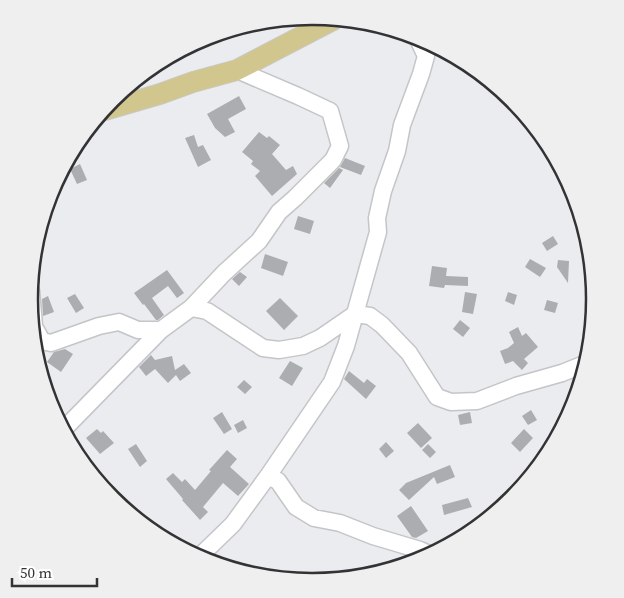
<svg xmlns="http://www.w3.org/2000/svg" width="624" height="598" font-family="'Source Serif 4',serif">
<style>
.building{fill:#acadb0}
.lines{fill:none;stroke-linecap:round;stroke-linejoin:round}
.minor-casing{stroke:#c4c5c8;stroke-width:19}
.major-casing{stroke:#cacaca;stroke-width:22}
.minor{stroke:#fff;stroke-width:16}
.major{stroke:#d1c68e;stroke-width:20}
.rim{fill:none;stroke:#333335;stroke-width:2.5}
</style>
<rect width="100%" height="100%" fill="#ebecf0"/>
<path class="building" d="M 239,96 L 246,109 L 228,119 L 235,132 L 225,137 L 215,128 L 207,114 Z
M 259,132 L 267,138 L 269,136 L 280,145 L 272,154 L 286,170 L 293,166 L 297,174 L 272,196 L 255,176 L 260,171 L 251,164 L 253,161 L 242,152 Z
M 194,135 L 198,147 L 203,145 L 211,160 L 198,167 L 185,138 Z
M 345,158 L 365,166 L 361,175 L 340,167 Z
M 80,164 L 87,180 L 77,184 L 70,169 Z
M 339,168 L 343,170 L 330,188 L 324,183 Z
M 298,216 L 314,221 L 310,234 L 294,229 Z
M 553,236 L 558,244 L 547,251 L 542,243 Z
M 265,254 L 288,262 L 283,276 L 261,268 Z
M 530,259 L 546,268 L 540,277 L 525,267 Z
M 558,260 L 569,261 L 568,283 L 557,267 Z
M 432,266 L 447,268 L 446,276 L 468,277 L 468,286 L 445,285 L 444,288 L 429,286 Z
M 167,270 L 184,293 L 177,298 L 168,286 L 152,298 L 164,315 L 158,320 L 156,320 L 144,304 L 143,305 L 134,293 Z
M 240,272 L 247,277 L 239,286 L 232,279 Z
M 465,292 L 477,294 L 473,314 L 462,312 Z
M 508,292 L 517,295 L 514,305 L 505,301 Z
M 75,294 L 84,308 L 76,313 L 67,298 Z
M 48,296 L 54,312 L 43,316 L 42,299 Z
M 280,298 L 298,316 L 284,330 L 266,311 Z
M 547,300 L 558,303 L 555,313 L 544,310 Z
M 460,320 L 470,328 L 463,337 L 453,329 Z
M 518,327 L 522,336 L 526,333 L 538,347 L 524,359 L 528,363 L 522,370 L 513,361 L 505,364 L 500,351 L 508,348 L 514,343 L 509,332 Z
M 65,349 L 73,354 L 61,372 L 47,362 L 54,352 Z
M 151,355 L 155,360 L 172,356 L 175,370 L 184,364 L 191,373 L 180,381 L 176,375 L 168,383 L 155,369 L 146,376 L 139,367 Z
M 290,361 L 303,368 L 292,386 L 279,378 Z
M 349,371 L 364,383 L 367,379 L 376,386 L 366,399 L 344,379 Z
M 244,380 L 252,387 L 245,394 L 237,387 Z
M 531,410 L 537,420 L 528,425 L 522,416 Z
M 222,412 L 232,429 L 224,434 L 213,418 Z
M 470,412 L 472,423 L 460,425 L 458,415 Z
M 243,420 L 247,428 L 238,433 L 234,425 Z
M 418,423 L 432,438 L 421,448 L 407,433 Z
M 97,429 L 101,433 L 103,431 L 114,443 L 100,454 L 86,438 Z
M 524,429 L 533,438 L 520,452 L 511,443 Z
M 386,442 L 394,451 L 386,458 L 379,449 Z
M 136,444 L 147,461 L 140,467 L 128,449 Z
M 428,444 L 436,452 L 430,458 L 422,450 Z
M 227,450 L 237,459 L 230,467 L 249,484 L 238,496 L 223,483 L 203,507 L 208,512 L 200,520 L 182,500 L 183,499 L 166,479 L 173,473 L 182,482 L 185,479 L 195,490 L 211,471 L 209,470 Z
M 450,465 L 455,477 L 437,484 L 434,477 L 409,500 L 399,490 L 406,483 Z
M 468,498 L 472,507 L 444,515 L 442,505 Z
M 411,506 L 428,531 L 416,538 L 412,537 L 397,516 Z"/>
<g class="lines">
<defs>
<path id="minor" d="M 31,291 L 34,325
M 191,308 L 207,311 L 263,348 L 279,350 L 303,346 L 320,338 L 355,314 L 370,316 L 382,325 L 409,353 L 437,397 L 451,402 L 477,401 L 516,386 L 562,373 L 582,365
M 36,330 L 42,341 L 51,343 L 99,326 L 119,322 L 138,330 L 161,330
M 65,428 L 161,330 L 191,308 L 224,273 L 259,241 L 279,212 L 295,198 L 333,160 L 340,146 L 330,111 L 298,96 L 237,70
M 268,476 L 278,481 L 296,507 L 314,518 L 340,523 L 373,536 L 420,550 L 429,554
M 199,557 L 233,524 L 268,476 L 332,382 L 346,346 L 378,232 L 377,218 L 383,191 L 397,151 L 402,125 L 421,74 L 426,56 L 417,37"/>
<path id="major" d="M 105,110 L 160,94 L 193,82 L 237,70 L 333,20"/>
</defs>
<use href="#minor" class="minor-casing"/>
<use href="#major" class="major-casing"/>
<use href="#minor" class="minor"/>
<use href="#major" class="major"/>
</g>
<path d="M0 0H624V598H0ZM38 299a274 274 0 1 1 548 0a274 274 0 1 1-548 0Z" fill="#efefef" fill-rule="evenodd"/>
<path class="rim" d="M38 299a274 274 0 1 1 548 0a274 274 0 1 1-548 0Z"/>
<path d="M12 578v8h85v-8" fill="none" stroke="#333335" stroke-width="2.5"/>
<text x="20" y="578" font-size="15" fill="#333335" stroke="#ffffff" stroke-width="4" paint-order="stroke">50 m</text>
</svg>
